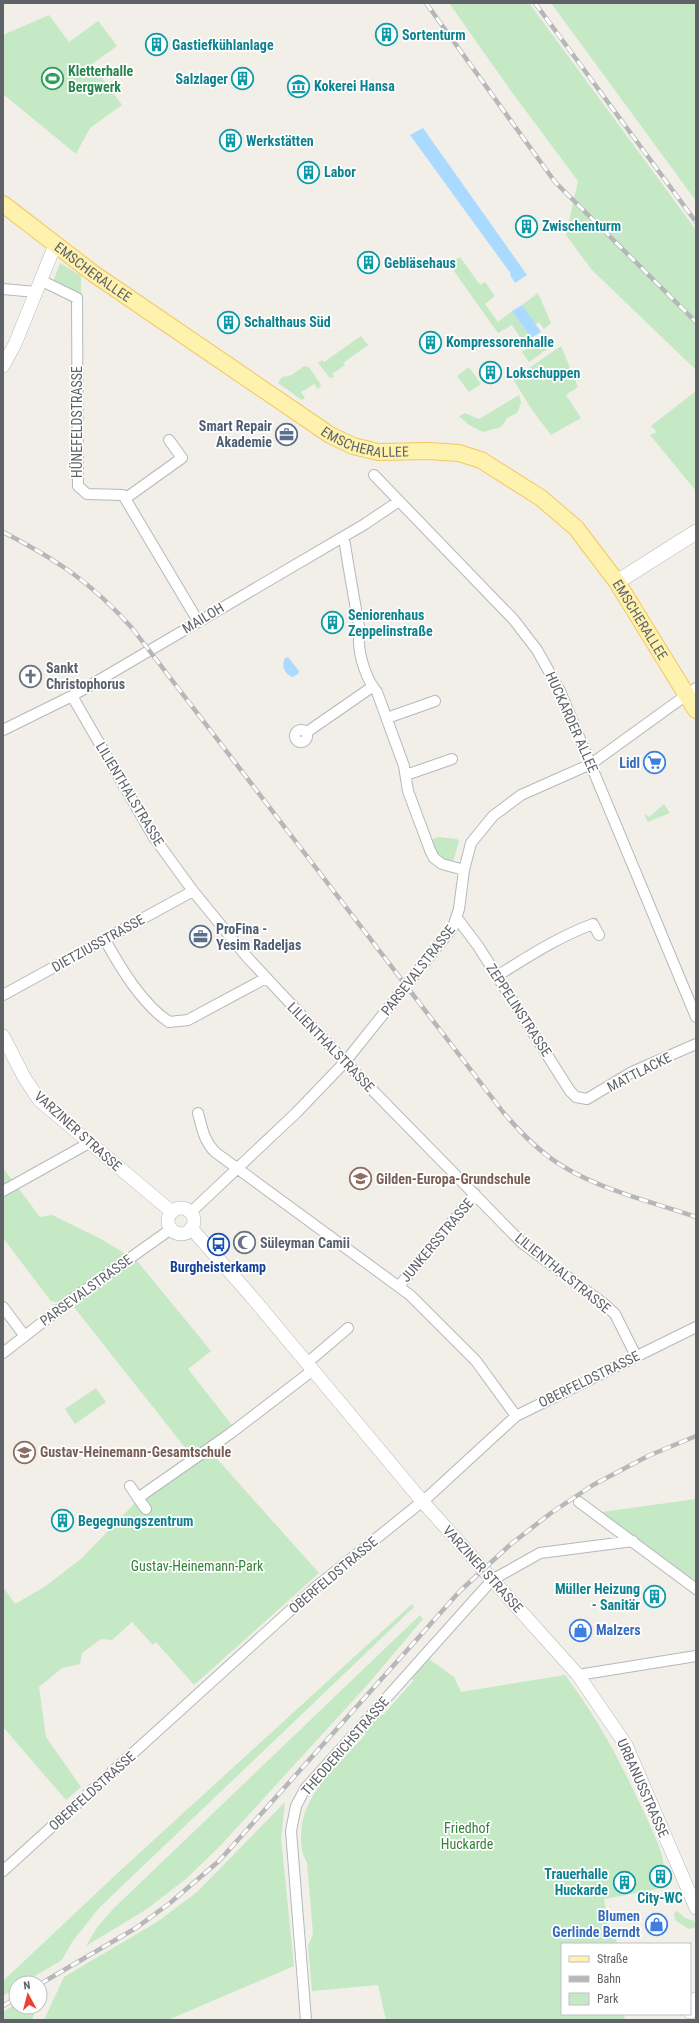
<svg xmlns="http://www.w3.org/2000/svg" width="699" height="2023" font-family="'Roboto Condensed',sans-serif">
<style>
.green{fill:#c5e8c5}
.water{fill:#aadaff}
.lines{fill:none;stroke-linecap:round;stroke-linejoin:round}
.minor-casing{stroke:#b5b8bc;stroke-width:12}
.tertiary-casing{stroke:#b5b8bc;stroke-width:14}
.secondary-casing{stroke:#b6babf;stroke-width:16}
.primary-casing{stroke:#f2c960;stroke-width:18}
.minor{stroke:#fff;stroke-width:10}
.tertiary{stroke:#fff;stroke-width:13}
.secondary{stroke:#fff;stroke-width:15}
.primary{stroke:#fff2af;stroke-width:16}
.rail-casing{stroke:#b6b7b8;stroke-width:4.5}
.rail{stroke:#fff;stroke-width:3;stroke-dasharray:9;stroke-linecap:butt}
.labels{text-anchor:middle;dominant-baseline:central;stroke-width:3.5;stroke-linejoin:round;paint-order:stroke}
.culture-label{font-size:14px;font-weight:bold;fill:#0d838f;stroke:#fff;text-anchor:start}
.leisure-label{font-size:14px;font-weight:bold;fill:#27864d;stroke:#fff;text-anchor:start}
.street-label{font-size:14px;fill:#5f6368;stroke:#fff}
.service-label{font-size:14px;font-weight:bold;fill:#4e5e75;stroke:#fff;text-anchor:end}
.worship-label{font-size:14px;font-weight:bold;fill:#5b616d;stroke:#fff;text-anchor:start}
.shop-label{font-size:14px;font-weight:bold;fill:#366cbe;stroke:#fff;text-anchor:end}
.education-label{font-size:14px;font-weight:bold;fill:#785e54;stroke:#fff;text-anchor:start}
.transit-label{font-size:14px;font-weight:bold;fill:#164399;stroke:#fff}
.park-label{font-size:14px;fill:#348238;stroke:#fff}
</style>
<rect width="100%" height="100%" fill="#f1efe8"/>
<path class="green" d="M 449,3 L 529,3 L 696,230 L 696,370 L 592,270 L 566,235 L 578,181 L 511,91 Z
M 551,3 L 696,3 L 696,201 Z
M 49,15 L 69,42 L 98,21 L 117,46 L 92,64 L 122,105 L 90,128 L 76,154 L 3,94 L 3,35 Z
M 460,257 L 480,285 L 485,282 L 495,296 L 485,304 L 498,322 L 512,311 L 531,338 L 524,343 L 512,325 L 498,333 L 449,264 Z
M 60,263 L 81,276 L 81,293 L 78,294 L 53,282 Z
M 538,293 L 551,323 L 544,329 L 539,322 L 535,325 L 522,305 Z
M 547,334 L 554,344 L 529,362 L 522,352 Z
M 361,336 L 368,345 L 343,363 L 345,365 L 332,374 L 334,377 L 330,378 L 318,363 L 322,360 L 324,362 Z
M 561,346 L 578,387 L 566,395 L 581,418 L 551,435 L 532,410 L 510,374 L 516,371 L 519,375 Z
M 304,366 L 309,367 L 321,385 L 318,389 L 314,384 L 301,392 L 305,398 L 302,400 L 278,383 L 282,377 L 292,375 Z
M 469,367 L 481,384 L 469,392 L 457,376 Z
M 696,391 L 696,491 L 650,435 L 657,432 L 651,426 Z
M 519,395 L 521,403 L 517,413 L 507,418 L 501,427 L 483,432 L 469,425 L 459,416 L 465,413 L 479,419 Z
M 664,804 L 670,813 L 648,822 L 644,814 L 649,817 Z
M 437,837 L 457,839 L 459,841 L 453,862 C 440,861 436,852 430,841 Z
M 3,1168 L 40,1217 L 52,1215 L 101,1239 L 137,1261 L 211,1351 L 188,1369 L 232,1425 L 191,1455 L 73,1306 L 51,1301 L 3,1238 Z
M 96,1388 L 106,1402 L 75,1424 L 65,1409 Z
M 211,1452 L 319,1573 L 194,1685 L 156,1642 L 153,1645 L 132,1622 L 112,1640 L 101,1639 L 82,1653 L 80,1664 L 62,1668 L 39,1687 L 46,1737 L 81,1787 L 66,1800 L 3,1727 L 3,1587 L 15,1604 L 46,1586 L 82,1558 L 135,1503 Z
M 696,1499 L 695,1581 L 602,1512 Z
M 412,1604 L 414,1607 L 99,1908 L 72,1942 L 62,1960 L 23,1983 L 16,1983 L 16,1988 L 3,1996 L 3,1981 L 122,1869 Z
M 420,1615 L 423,1619 L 369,1683 L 221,1845 L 187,1878 L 147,1909 L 86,1946 L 96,1929 L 113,1909 Z
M 429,1659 L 454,1677 L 461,1692 L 565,1675 C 597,1717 620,1761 642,1808 C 650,1826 661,1846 664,1865 L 655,1871 L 658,1889 L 604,1899 L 610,1932 L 615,1932 L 617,1944 L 562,1944 L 562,2014 L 624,2014 L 625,2020 L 386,2020 L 378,1985 L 312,1991 L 308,1946 L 313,1934 L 307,1862 C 302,1854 301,1846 301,1838 C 300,1795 338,1765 365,1735 L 364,1731 L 379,1715 L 383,1715 L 413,1681 L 412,1678 Z
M 285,1802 L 281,1838 L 294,1966 L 168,2020 L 44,2020 L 64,1977 L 157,1922 L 197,1892 Z
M 677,1911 L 685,1918 L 694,1921 L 696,1927 L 689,1929 L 675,1920 L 674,1913 Z
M 16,2004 L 16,2007 L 37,2007 L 32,2020 L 3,2020 L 3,2012 Z"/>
<path class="water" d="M 423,128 L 527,275 L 515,283 L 510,275 L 511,274 L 410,135 Z
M 522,305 L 541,332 L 531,338 L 512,311 Z
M 288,657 L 299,671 L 298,674 L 292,677 C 284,673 281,666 285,658 Z"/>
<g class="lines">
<defs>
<path id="minor" d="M 40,280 L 77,298 L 78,486 L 87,494 L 123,495 L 198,621
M 3,289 L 36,292
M 374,475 L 514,620 L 537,650 L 560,691 L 696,1017
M 126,498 L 182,458 L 169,440
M 342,538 L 345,544 C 349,571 354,598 359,626 C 360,631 359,636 359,641 C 359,657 367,681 377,692 L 404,766 L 408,791 L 430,850 L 434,858 L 442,864 L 464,870
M 72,696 L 153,836 L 193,891 L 247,957 L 345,1062 L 522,1243 L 603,1303 L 615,1314 L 636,1356
M 387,718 L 435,701
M295 736a6 6 0 1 1 12 0a6 6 0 1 1-12 0Z
M 3,730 L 72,696 L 365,524 L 399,501
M 307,732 L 372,687
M 406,775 L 452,759
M 457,918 L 478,946 L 570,1091 L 576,1097 L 587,1099 L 632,1072 L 696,1044
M 105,940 C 120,967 142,1004 169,1022 L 188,1020 L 266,978
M 497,976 C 529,956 558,937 593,924 L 599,935
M 3,995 L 193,891
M 198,1113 C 202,1128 204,1141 215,1152 L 410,1295 L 476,1361 L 516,1416
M 3,1191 L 89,1143
M 190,1213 L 296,1113 L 345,1062 L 453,927 L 459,909 L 464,870 L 471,843 L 493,816 L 521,795 L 591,764 L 696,688
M 399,1286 L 475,1194
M 3,1307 L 24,1335
M 3,1353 L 71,1300 L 171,1229
M 307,1363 L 348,1328
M 130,1486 L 138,1498 L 231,1433 L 313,1370
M 138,1498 L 146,1509
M 579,1502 L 696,1589
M 578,1675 L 696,1656
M 3,1871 L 316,1587 L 429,1496 L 516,1416 L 696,1327
M 306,2020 L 291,1831 L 296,1806 L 305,1789 L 492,1580 L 540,1553 L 633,1541"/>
<path id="tertiary" d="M 3,366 L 15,344 L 55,245
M 3,1036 L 24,1077 L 39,1100 L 172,1212
M168 1221a13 13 0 1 1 26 0a13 13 0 1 1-26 0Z
M 191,1228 L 251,1296 L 422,1501 L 578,1675 L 626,1745 L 696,1908"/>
<path id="secondary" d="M 617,582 L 696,532
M 690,2011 L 696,2000"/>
<g id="primary">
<path id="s1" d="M 3,204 L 94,274 L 330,435 L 353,446 L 378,452 L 429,451 L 459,453 L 481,460 L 541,498 L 576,528 L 617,582 L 696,710"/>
</g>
</defs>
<use href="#minor" class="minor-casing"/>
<use href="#tertiary" class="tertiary-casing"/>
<use href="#secondary" class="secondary-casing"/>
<use href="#primary" class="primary-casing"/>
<use href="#minor" class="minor"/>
<use href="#tertiary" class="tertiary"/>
<use href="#secondary" class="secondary"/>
<use href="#primary" class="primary"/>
<defs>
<path id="rail" d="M 426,3 L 555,182 L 696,322
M 535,3 L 696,222
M 3,532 C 57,560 91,582 132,628 L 503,1112 C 521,1133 540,1153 564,1167 C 604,1191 653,1202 696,1217
M 40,1984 L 136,1928 L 170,1903 L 219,1861 L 460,1591 L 511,1544 L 551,1513 L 593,1485 L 648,1456 L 696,1436
M 3,2006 L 16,1998"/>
</defs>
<use href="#rail" class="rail-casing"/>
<use href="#rail" class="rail"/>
</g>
<defs>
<symbol id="building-ring" viewBox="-11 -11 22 22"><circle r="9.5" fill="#fff" stroke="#0f9aa8" stroke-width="1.5"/><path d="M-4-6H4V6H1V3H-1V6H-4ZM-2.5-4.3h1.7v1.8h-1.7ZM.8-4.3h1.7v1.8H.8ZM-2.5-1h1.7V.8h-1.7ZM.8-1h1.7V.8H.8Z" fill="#0f9aa8"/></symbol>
<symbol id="stadium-ring" viewBox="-11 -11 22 22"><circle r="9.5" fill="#fff" stroke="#2e9e5b" stroke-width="1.5"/><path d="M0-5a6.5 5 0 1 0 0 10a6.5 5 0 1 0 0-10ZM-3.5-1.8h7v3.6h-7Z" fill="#2e9e5b"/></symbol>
<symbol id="museum-ring" viewBox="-11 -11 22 22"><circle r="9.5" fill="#fff" stroke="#0f9aa8" stroke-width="1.5"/><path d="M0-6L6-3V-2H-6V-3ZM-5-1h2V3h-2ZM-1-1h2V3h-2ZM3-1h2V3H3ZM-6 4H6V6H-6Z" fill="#0f9aa8"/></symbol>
<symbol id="office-ring" viewBox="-11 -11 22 22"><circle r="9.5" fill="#fff" stroke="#5c6f8a" stroke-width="1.5"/><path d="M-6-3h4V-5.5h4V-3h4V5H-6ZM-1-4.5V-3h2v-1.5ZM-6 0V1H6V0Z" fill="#5c6f8a"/></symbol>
<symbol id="church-ring" viewBox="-11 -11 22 22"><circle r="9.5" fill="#fff" stroke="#6b7280" stroke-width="1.5"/><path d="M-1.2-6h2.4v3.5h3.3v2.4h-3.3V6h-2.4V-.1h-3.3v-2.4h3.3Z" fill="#6b7280"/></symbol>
<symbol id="supermarket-ring" viewBox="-11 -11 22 22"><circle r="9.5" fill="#fff" stroke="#3f7fe0" stroke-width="1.5"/><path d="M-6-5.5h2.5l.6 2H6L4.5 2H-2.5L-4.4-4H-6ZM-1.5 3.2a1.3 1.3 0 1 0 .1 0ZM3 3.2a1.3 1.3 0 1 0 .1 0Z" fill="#3f7fe0"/></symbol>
<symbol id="school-ring" viewBox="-11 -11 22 22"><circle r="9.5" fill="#fff" stroke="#8d6e63" stroke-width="1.5"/><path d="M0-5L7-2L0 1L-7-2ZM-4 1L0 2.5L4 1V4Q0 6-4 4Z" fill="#8d6e63"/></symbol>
<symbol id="mosque-ring" viewBox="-11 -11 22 22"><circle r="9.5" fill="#fff" stroke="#6b7280" stroke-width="1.5"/><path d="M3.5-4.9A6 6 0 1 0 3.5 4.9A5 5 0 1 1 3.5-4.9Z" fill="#6b7280"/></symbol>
<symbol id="bus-ring" viewBox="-11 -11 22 22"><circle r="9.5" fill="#fff" stroke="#1a4fb4" stroke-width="1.5"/><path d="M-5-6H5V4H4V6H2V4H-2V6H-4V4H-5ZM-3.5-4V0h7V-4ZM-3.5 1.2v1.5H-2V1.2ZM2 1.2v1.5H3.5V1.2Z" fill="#1a4fb4"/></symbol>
<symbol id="shop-ring" viewBox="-11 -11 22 22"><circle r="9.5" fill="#fff" stroke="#3f7fe0" stroke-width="1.5"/><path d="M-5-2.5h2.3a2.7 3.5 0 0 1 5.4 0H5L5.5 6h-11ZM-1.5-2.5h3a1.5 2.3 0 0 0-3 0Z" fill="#3f7fe0"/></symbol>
</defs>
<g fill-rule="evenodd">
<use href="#building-ring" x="374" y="22" width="25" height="25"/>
<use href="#building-ring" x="144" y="32" width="25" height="25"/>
<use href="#stadium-ring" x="40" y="66" width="25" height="25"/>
<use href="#building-ring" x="230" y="66" width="25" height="25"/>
<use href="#museum-ring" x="286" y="74" width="25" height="25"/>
<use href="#building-ring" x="218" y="128" width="25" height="25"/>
<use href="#building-ring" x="296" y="160" width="25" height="25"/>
<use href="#building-ring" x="514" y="214" width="25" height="25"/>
<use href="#building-ring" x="356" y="250" width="25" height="25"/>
<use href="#building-ring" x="216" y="310" width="25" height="25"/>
<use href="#building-ring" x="418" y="330" width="25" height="25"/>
<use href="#building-ring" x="478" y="360" width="25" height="25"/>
<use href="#office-ring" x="274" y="422" width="25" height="25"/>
<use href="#building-ring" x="320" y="610" width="25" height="25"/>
<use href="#church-ring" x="18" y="664" width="25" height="25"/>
<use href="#supermarket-ring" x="642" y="750" width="25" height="25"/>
<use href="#office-ring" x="188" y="924" width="25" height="25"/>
<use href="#school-ring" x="348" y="1166" width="25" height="25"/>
<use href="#mosque-ring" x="232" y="1230" width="25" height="25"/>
<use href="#bus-ring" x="206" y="1232" width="25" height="25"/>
<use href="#school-ring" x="12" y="1440" width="25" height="25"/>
<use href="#building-ring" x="50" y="1508" width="25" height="25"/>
<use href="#building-ring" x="642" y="1584" width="25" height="25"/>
<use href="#shop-ring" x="568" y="1618" width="25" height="25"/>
<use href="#building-ring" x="648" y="1864" width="25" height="25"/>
<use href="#building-ring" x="612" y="1870" width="25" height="25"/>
<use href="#shop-ring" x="644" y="1912" width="25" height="25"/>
</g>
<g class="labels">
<g class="culture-label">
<text x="402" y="35">Sortenturm</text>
<text x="172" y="45">Gastiefkühlanlage</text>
<text x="228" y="79" text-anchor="end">Salzlager</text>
<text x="314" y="86">Kokerei Hansa</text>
<text x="246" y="141">Werkstätten</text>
<text x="324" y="172">Labor</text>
<text x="542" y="226">Zwischenturm</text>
<text x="384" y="263">Gebläsehaus</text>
<text x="244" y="322">Schalthaus Süd</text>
<text x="446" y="342">Kompressorenhalle</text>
<text x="506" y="373">Lokschuppen</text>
<text x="348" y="615">Seniorenhaus<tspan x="348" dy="16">Zeppelinstraße</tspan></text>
<text x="78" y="1521">Begegnungszentrum</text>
<text x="640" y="1589" text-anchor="end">Müller Heizung<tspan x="640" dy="16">- Sanitär</tspan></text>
<text x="608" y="1874" text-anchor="end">Trauerhalle<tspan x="608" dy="16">Huckarde</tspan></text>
<text x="660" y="1898" text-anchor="middle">City-WC</text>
</g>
<g class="leisure-label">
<text x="68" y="71">Kletterhalle<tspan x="68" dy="16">Bergwerk</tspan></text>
</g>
<g class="street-label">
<text stroke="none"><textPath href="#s1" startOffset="113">EMSCHERALLEE</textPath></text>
<text transform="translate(77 422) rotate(-90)">HÜNEFELDSTRASSE</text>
<text stroke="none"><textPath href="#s1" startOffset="437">EMSCHERALLEE</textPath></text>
<text transform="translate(203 618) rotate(-31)">MAILOH</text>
<text stroke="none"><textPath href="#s1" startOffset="785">EMSCHERALLEE</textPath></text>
<text transform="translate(572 722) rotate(66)">HUCKARDER ALLEE</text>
<text transform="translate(130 794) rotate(59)">LILIENTHALSTRASSE</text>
<text transform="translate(98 943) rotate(-29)">DIETZIUSSTRASSE</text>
<text transform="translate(418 970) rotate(-52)">PARSEVALSTRASSE</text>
<text transform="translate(519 1010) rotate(57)">ZEPPELINSTRASSE</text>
<text transform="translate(331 1047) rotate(46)">LILIENTHALSTRASSE</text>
<text transform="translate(639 1072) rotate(-27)">MATTLACKE</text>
<text transform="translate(78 1131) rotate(42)">VARZINER STRASSE</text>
<text transform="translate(437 1240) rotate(-50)">JUNKERSSTRASSE</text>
<text transform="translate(563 1273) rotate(39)">LILIENTHALSTRASSE</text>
<text transform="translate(86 1290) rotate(-36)">PARSEVALSTRASSE</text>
<text transform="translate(589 1379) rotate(-26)">OBERFELDSTRASSE</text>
<text transform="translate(483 1569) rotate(48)">VARZINER STRASSE</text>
<text transform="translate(333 1575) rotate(-40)">OBERFELDSTRASSE</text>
<text transform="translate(345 1746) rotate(-49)">THEODERICHSTRASSE</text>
<text transform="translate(643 1788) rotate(66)">URBANUSSTRASSE</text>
<text transform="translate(92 1791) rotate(-42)">OBERFELDSTRASSE</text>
</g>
<g class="service-label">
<text x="272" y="426">Smart Repair<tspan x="272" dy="16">Akademie</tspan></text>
<text x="216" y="929" text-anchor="start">ProFina -<tspan x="216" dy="16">Yesim Radeljas</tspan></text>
</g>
<g class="worship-label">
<text x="46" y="668">Sankt<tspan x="46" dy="16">Christophorus</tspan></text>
<text x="260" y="1243">Süleyman Camii</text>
</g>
<g class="shop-label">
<text x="640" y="763">Lidl</text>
<text x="596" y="1630" text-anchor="start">Malzers</text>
<text x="640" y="1916">Blumen<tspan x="640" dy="16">Gerlinde Berndt</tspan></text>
</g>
<g class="education-label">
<text x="376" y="1179">Gilden-Europa-Grundschule</text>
<text x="40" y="1452">Gustav-Heinemann-Gesamtschule</text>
</g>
<g class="transit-label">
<text x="218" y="1267">Burgheisterkamp</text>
</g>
<g class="park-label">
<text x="197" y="1566">Gustav-Heinemann-Park</text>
<text x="467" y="1828">Friedhof<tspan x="467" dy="16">Huckarde</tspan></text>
</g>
</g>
<rect width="699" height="2023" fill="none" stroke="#5f6368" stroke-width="8"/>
<rect x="561" y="1943" width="130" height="72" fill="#ffffff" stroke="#bfc1c3"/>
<rect x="569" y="1956" width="20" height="6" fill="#fff2af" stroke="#bfc1c3"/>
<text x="597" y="1963" font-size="12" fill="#5f6368">Straße</text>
<rect x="569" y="1976" width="20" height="6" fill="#b6b7b8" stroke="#bfc1c3"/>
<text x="597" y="1983" font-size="12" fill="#5f6368">Bahn</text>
<rect x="569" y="1993" width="20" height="12" fill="#c5e8c5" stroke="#bfc1c3"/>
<text x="597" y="2003" font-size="12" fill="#5f6368">Park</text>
<g transform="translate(28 1995) rotate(353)"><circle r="19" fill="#ffffff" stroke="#bfc1c3"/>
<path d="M0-3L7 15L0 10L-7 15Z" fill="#ea4335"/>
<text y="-6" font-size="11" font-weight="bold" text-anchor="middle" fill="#5f6368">N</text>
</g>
</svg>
